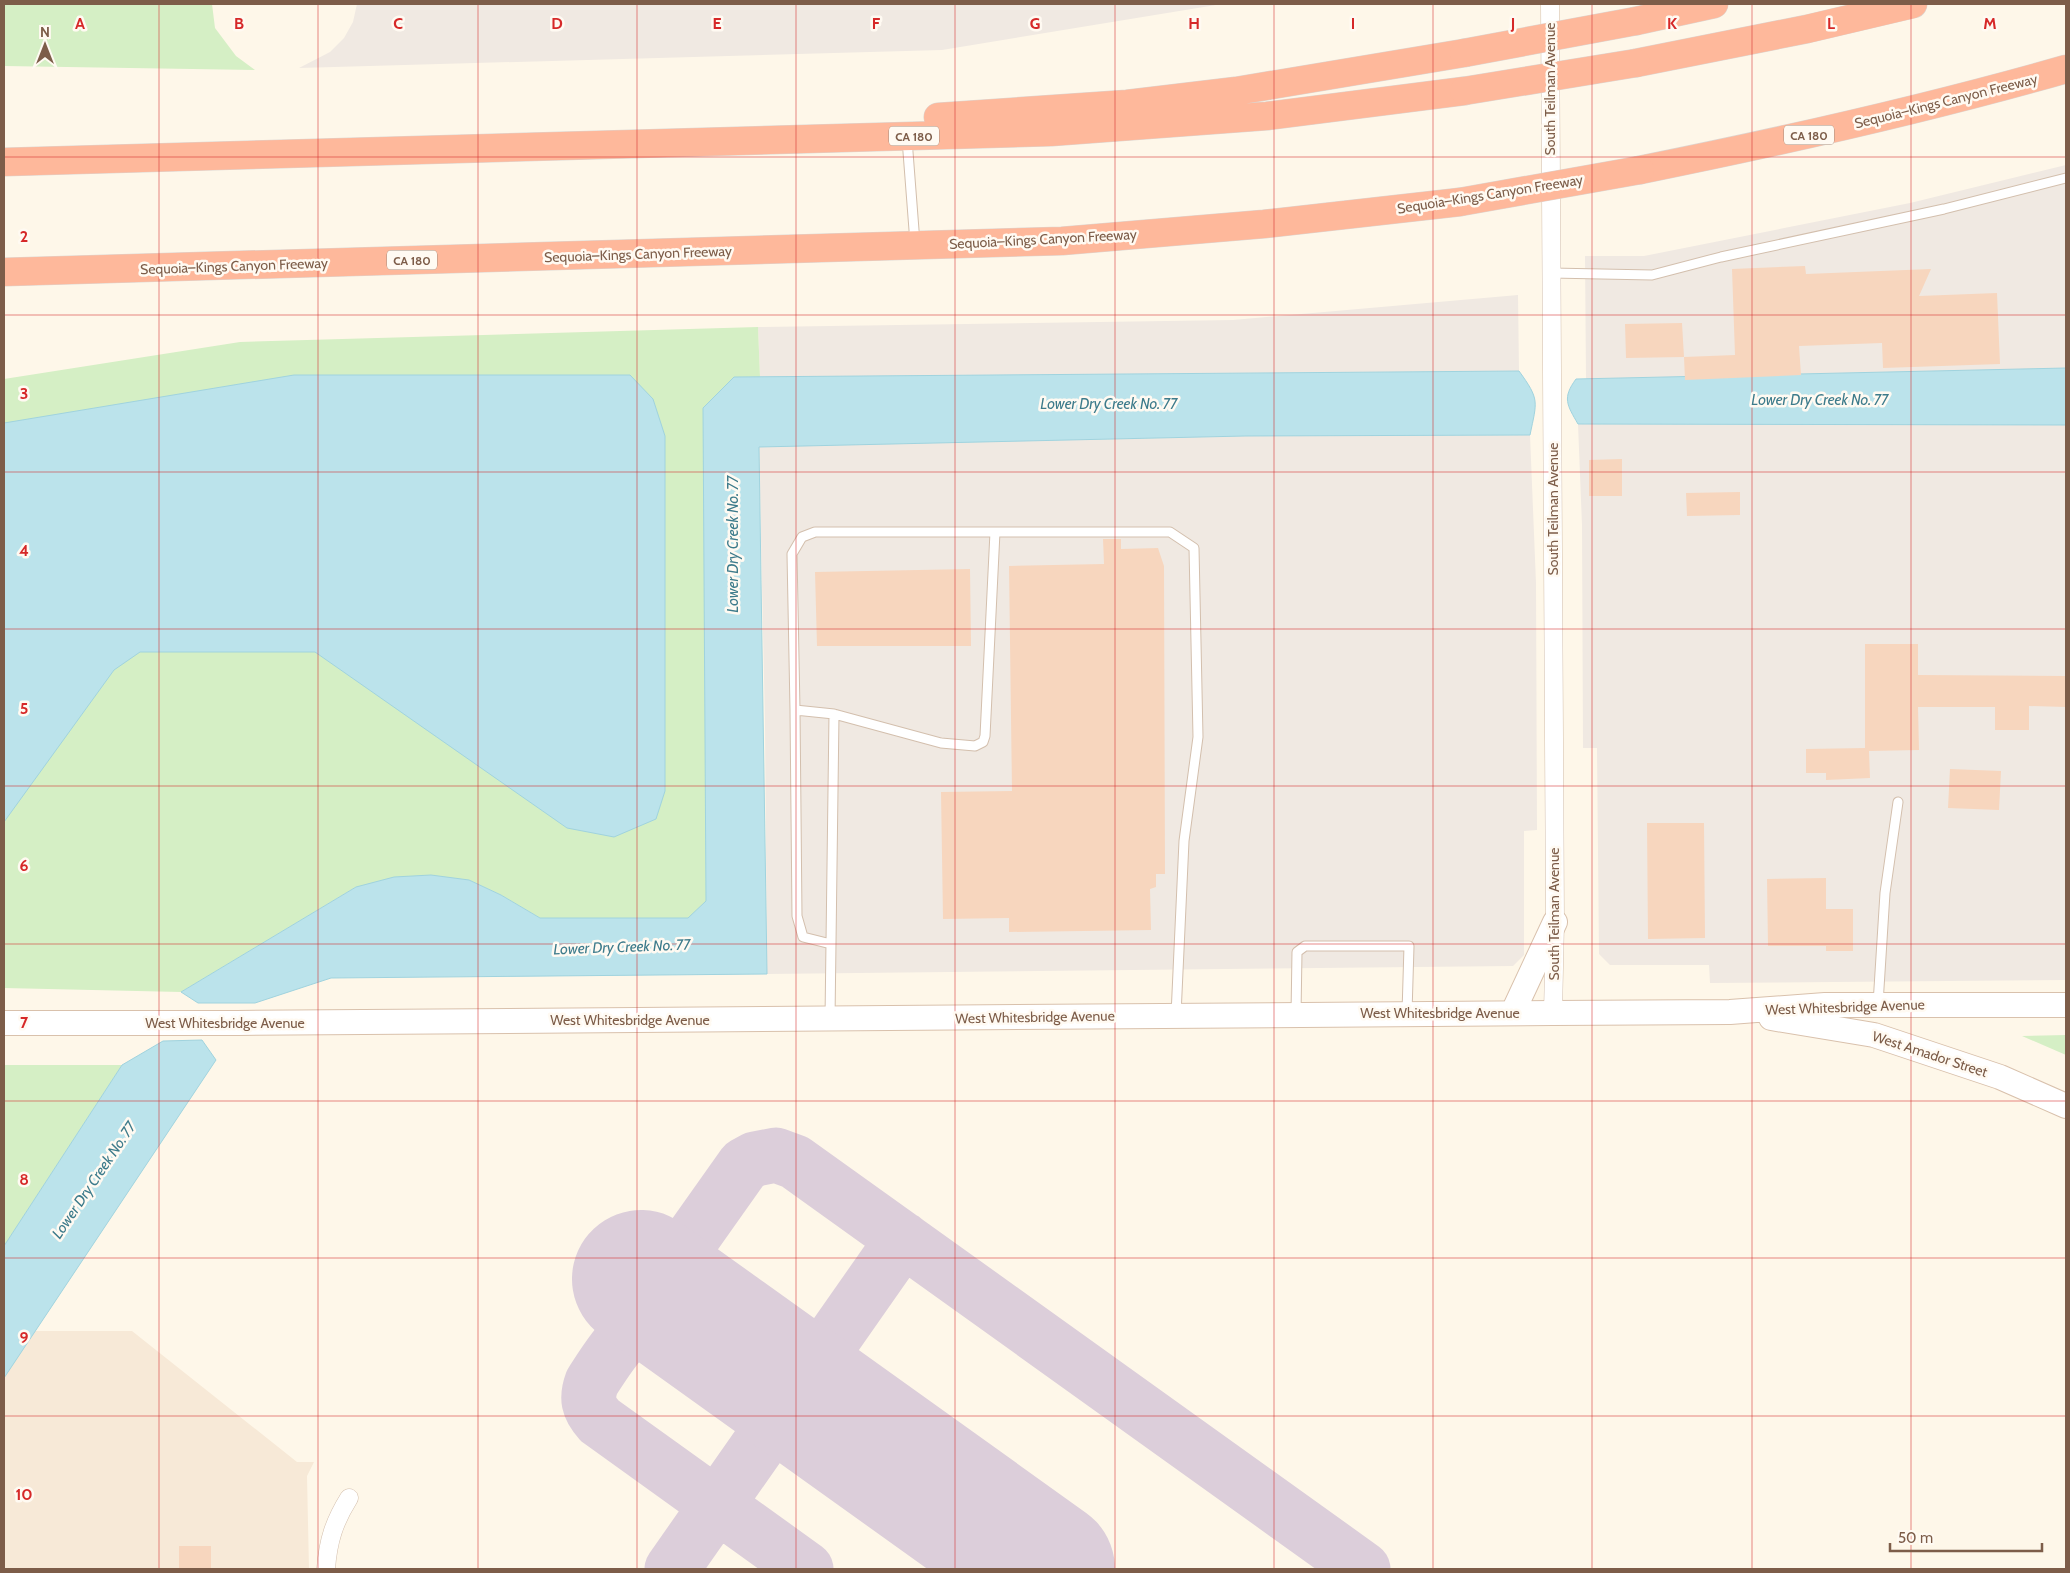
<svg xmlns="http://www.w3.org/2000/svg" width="2070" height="1573" font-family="Cabin,sans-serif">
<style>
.residential{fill:#f7e9d7}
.industrial{fill:#f0e9e2}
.green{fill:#d5efc5}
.water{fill:#bbe3eb;stroke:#a0d3de}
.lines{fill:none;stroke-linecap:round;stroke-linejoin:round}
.taxiway{stroke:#dcceda;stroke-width:55}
.runway{stroke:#dcceda;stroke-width:138}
.building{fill:#f7d6be}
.service-casing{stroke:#d3bfad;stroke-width:11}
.minor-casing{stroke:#d3bfad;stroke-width:19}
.secondary-casing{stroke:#d9c1ac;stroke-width:26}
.motorway-casing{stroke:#ddd5d0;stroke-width:29}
.service{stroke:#fff;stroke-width:9}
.minor{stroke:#fff;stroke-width:18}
.secondary{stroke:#fff;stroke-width:24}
.motorway{stroke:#feb89b;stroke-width:28}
.motorway-bridge-casing{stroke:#ddd5d0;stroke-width:29;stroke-linecap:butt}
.motorway-bridge{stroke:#feb89b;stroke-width:28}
.grid{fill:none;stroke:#d62828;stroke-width:1;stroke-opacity:0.55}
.labels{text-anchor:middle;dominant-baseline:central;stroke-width:5;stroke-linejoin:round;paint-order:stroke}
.shield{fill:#fffaf2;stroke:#a48c7c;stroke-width:1}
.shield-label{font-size:12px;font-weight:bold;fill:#7d5d49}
.street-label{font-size:14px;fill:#7d5d49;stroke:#fffaf2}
.water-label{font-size:15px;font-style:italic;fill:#3d7b8b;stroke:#fffaf2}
.grid-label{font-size:16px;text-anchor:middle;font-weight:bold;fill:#d62828;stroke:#fffaf2;stroke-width:5;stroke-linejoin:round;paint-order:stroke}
</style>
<rect width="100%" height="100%" fill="#fef7e9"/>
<path class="residential" d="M 35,1331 L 132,1331 L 297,1462 L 314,1462 L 307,1476 L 309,1569 L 4,1569 L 4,1378 Z"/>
<path class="industrial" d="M 357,4 L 1222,4 L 942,50 L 299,68 L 330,52 L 344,38 L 353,22 Z
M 2066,165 L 2066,368 L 1586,379 L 1585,256 L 1644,256 L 1910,203 Z
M 1518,295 L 1519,371 L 760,377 L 758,327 L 1233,320 Z
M 1578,424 L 2066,425 L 2066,980 L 1710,983 L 1709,965 L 1610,965 L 1599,954 L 1597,748 L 1583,748 L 1582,525 Z
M 1530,435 L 1536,583 L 1537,830 L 1524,831 L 1524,955 L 1513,966 L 767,974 L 765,723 L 759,447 L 1245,436 Z"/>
<path class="green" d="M 4,4 L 212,4 L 215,28 L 236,56 L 255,70 L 4,66 Z
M 758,327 L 760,377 L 734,377 L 706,901 L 689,918 L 540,918 L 501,895 L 469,880 L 356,887 L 181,992 L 4,988 L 4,379 L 240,342 Z
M 2066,1035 L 2066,1055 L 2022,1036 Z
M 4,1065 L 122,1065 L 4,1246 Z"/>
<path class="water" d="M 2066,368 L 2066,425 L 1578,424 C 1567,405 1562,398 1576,379 Z
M 1519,371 C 1540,400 1537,401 1530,435 L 1245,436 L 759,447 L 767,974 L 331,978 L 255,1003 L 198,1003 L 181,992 L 356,887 L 394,877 L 431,875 L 469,880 L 501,895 L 540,918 L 688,918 L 706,901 L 703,408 L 734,377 Z
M 294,375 L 630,375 L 653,399 L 665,436 L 665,791 L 656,819 L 614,837 L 567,828 L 315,652 L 140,652 L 114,670 L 4,822 L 4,423 Z
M 202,1040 L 216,1060 L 4,1378 L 4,1246 L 122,1065 L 163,1041 Z"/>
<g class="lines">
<path class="taxiway" d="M 709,1328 C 686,1307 666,1294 676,1261 L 744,1165 L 755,1159 L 776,1155 L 795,1162 L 1363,1569
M 709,1328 C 699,1323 688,1317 677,1315 C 638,1306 610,1354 592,1382 C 586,1398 588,1408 600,1421 L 806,1569
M 672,1569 L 903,1239"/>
<path class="runway" d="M 641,1279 L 1046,1569"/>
</g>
<path class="building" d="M 1805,266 L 1806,274 L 1931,269 L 1919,296 L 1997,293 L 2000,364 L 1883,368 L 1882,343 L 1799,346 L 1801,375 L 1685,380 L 1684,357 L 1735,355 L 1732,269 Z
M 1682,323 L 1684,357 L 1626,358 L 1625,324 Z
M 1622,459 L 1622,496 L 1589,496 L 1589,460 Z
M 1740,492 L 1740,515 L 1687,516 L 1686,493 Z
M 1103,539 L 1121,539 L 1121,549 L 1158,548 L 1164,566 L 1165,874 L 1156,874 L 1156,887 L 1150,889 L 1151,930 L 1009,932 L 1009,918 L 943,919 L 941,792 L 1012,791 L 1009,566 L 1104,564 Z
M 970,569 L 971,646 L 817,646 L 815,572 Z
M 1865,644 L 1918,644 L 1918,675 L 2066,676 L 2066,707 L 2029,706 L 2029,730 L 1995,730 L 1995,707 L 1918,707 L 1919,750 L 1869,751 L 1870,778 L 1826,780 L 1826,773 L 1806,773 L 1806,749 L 1865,748 Z
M 1950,769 L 2001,771 L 1999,810 L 1948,808 Z
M 1647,823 L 1704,823 L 1705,938 L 1648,939 Z
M 1826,878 L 1826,909 L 1853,909 L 1853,951 L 1826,951 L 1826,946 L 1768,946 L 1767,879 Z
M 179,1546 L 211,1546 L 211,1569 L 179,1569 Z"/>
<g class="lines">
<defs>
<path id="service" d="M 907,139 L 915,243
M 1551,273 L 1652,275 L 1721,257 L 1944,209 L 2066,178
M 995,532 L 985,736 L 983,742 L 975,746 L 941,743 L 834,714 L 795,710 L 792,554 L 802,537 L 815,532 L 1170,532 L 1194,548 L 1198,737 L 1184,841 L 1176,1015
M 795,710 L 797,916 L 803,937 L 831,944
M 1878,1004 L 1885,893 L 1898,802
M 1296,1014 L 1297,952 L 1305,946 L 1409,946 L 1407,1013
M 830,1019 L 834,714"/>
<path id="minor" d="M 1550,4 L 1555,922 L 1553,1013
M 326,1569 C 328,1541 334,1522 349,1498"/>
<path id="secondary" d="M 1513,1012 L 1555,922
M 1771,1018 L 1874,1035 L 2000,1077 L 2066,1106
M 4,1023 L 237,1023 L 1553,1013 L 1730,1012 L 1825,1005 L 2066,1005"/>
<path id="motorway" d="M 1636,21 L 1714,4
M 1636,63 L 1807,29 L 1913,4
M 938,117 L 1127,104 L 1236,91 L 1464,53
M 4,162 L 1051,132 L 1267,116 L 1464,91
M 1640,170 C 1784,141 1926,109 2066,69
M 4,272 L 1062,241 L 1264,224 L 1460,202"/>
</defs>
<use href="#service" class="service-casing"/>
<use href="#minor" class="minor-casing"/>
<use href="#secondary" class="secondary-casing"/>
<use href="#motorway" class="motorway-casing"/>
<use href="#service" class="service"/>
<use href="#minor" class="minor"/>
<use href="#secondary" class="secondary"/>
<use href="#motorway" class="motorway"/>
<defs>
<path id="motorway-bridge" d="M 1464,53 L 1636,21
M 1464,91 L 1636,63
M 1460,202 L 1640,170"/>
</defs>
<use href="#motorway-bridge" class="motorway-bridge-casing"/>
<use href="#motorway-bridge" class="motorway-bridge"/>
</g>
<path class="grid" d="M 159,4 L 159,1569M 318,4 L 318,1569M 478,4 L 478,1569M 637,4 L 637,1569M 796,4 L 796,1569M 955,4 L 955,1569M 1115,4 L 1115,1569M 1274,4 L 1274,1569M 1433,4 L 1433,1569M 1592,4 L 1592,1569M 1752,4 L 1752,1569M 1911,4 L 1911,1569M 4,157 L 2066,157M 4,315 L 2066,315M 4,472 L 2066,472M 4,629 L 2066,629M 4,786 L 2066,786M 4,944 L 2066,944M 4,1101 L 2066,1101M 4,1258 L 2066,1258M 4,1416 L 2066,1416"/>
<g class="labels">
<g class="shield">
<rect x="1784" y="125.5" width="50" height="19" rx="4"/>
<rect x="889" y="126.5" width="50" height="19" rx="4"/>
<rect x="387" y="250.5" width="50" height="19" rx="4"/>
</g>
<g class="shield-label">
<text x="1809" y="135">CA 180</text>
<text x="914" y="136">CA 180</text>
<text x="412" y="260">CA 180</text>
</g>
<g class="street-label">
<text transform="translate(1550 89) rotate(-90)">South Teilman Avenue</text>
<text transform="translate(1946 101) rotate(-14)">Sequoia–Kings Canyon Freeway</text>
<text transform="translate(1490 194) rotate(-9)">Sequoia–Kings Canyon Freeway</text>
<text transform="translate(1043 239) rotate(-3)">Sequoia–Kings Canyon Freeway</text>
<text transform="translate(638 254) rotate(-2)">Sequoia–Kings Canyon Freeway</text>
<text transform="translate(234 266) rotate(-2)">Sequoia–Kings Canyon Freeway</text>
<text transform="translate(1553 509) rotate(-90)">South Teilman Avenue</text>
<text transform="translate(1554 914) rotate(-90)">South Teilman Avenue</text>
<text transform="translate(1845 1007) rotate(-2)">West Whitesbridge Avenue</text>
<text x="1440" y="1013">West Whitesbridge Avenue</text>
<text transform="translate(1035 1017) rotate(-1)">West Whitesbridge Avenue</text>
<text x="630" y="1020">West Whitesbridge Avenue</text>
<text x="225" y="1023">West Whitesbridge Avenue</text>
<text transform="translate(1930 1054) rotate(18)">West Amador Street</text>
</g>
<g class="water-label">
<text x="1820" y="400">Lower Dry Creek No. 77</text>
<text x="1109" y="404">Lower Dry Creek No. 77</text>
<text transform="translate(733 544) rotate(-90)">Lower Dry Creek No. 77</text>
<text transform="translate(622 947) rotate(-2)">Lower Dry Creek No. 77</text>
<text transform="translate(94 1180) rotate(-56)">Lower Dry Creek No. 77</text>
</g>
</g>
<g class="grid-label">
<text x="80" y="29">A</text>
<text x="239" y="29">B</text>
<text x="398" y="29">C</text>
<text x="557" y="29">D</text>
<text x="717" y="29">E</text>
<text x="876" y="29">F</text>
<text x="1035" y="29">G</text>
<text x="1194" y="29">H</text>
<text x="1353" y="29">I</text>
<text x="1513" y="29">J</text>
<text x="1672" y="29">K</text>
<text x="1831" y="29">L</text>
<text x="1990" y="29">M</text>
<text x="24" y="242">2</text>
<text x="24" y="399">3</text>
<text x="24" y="556">4</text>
<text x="24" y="714">5</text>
<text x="24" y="871">6</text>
<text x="24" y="1028">7</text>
<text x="24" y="1185">8</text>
<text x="24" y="1343">9</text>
<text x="24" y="1500">10</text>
</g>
<rect width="2070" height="1573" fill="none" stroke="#7d5d49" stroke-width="10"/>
<g transform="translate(45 45)" stroke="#fffaf2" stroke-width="4" paint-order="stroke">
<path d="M0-4L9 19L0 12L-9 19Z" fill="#7d5d49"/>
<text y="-8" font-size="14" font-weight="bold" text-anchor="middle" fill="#7d5d49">N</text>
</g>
<path d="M1890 1543v8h152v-8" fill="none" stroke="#7d5d49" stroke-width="2.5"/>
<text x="1898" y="1543" font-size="15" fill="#7d5d49" stroke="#fffaf2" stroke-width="4" paint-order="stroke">50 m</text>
</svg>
